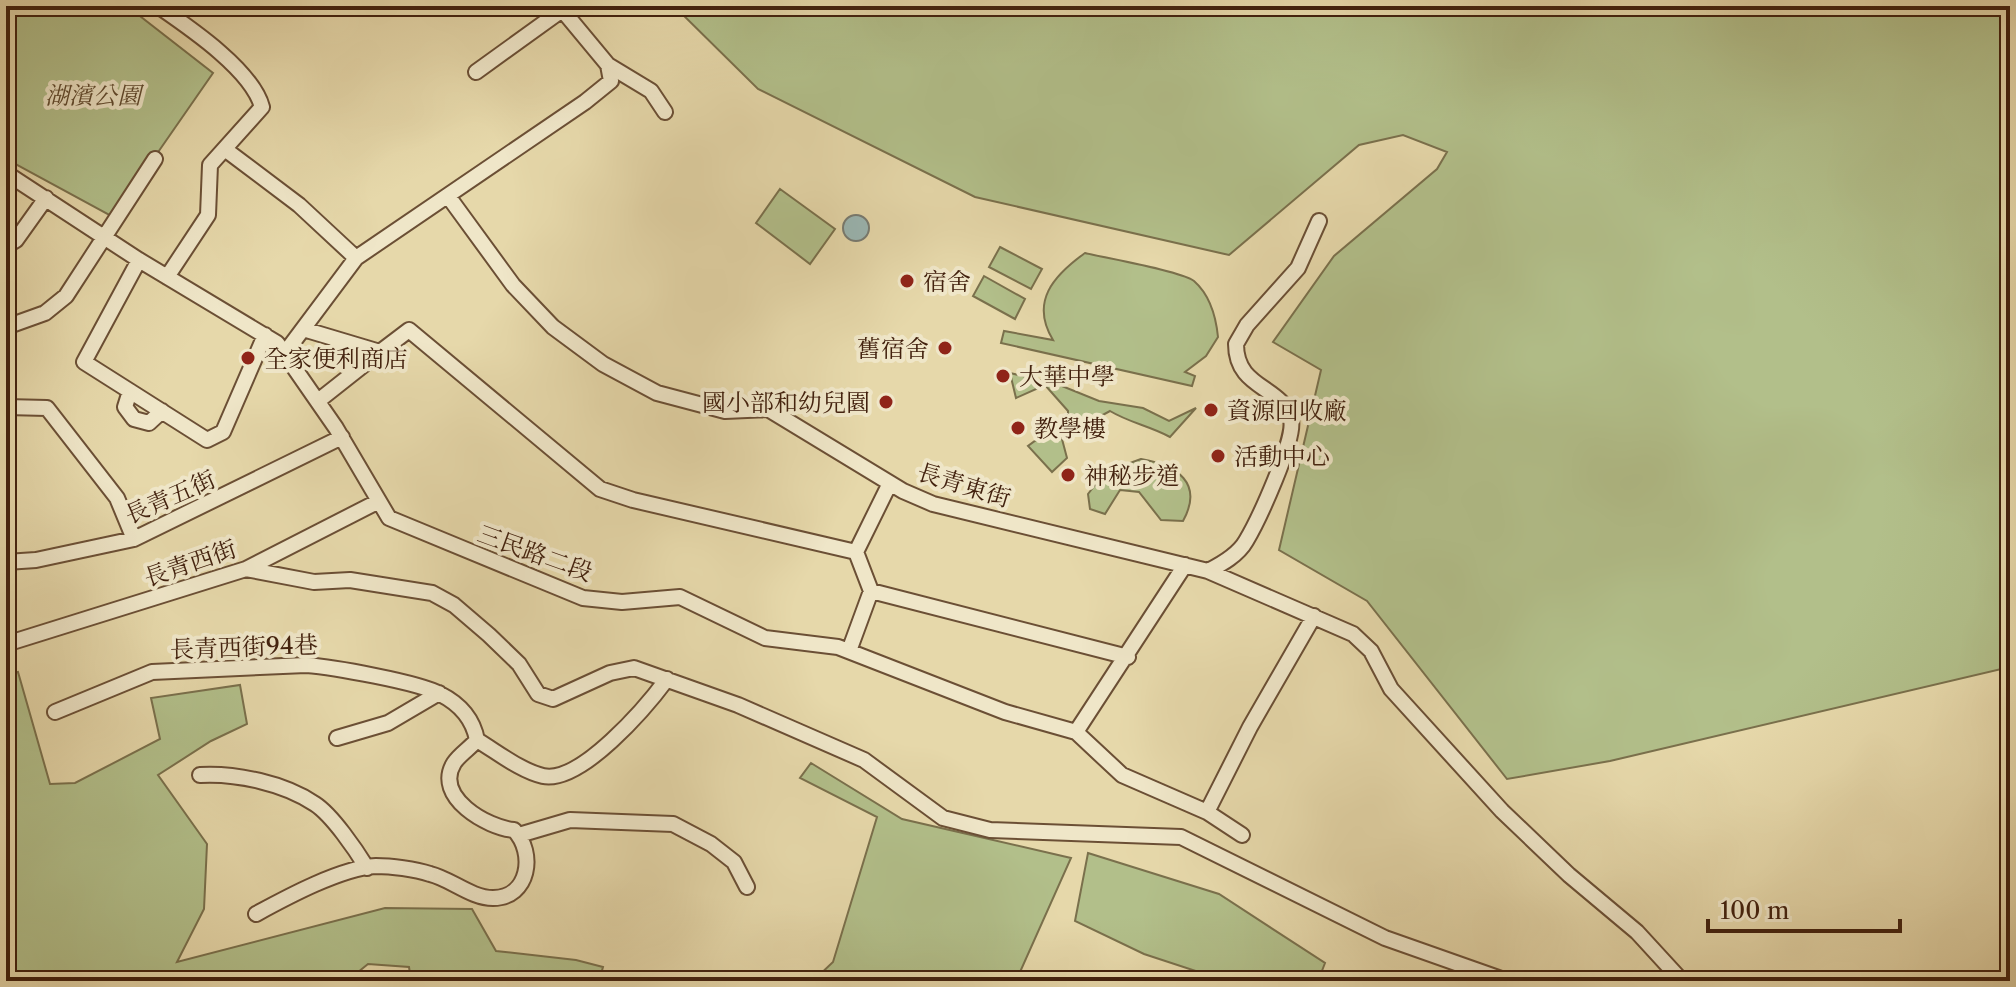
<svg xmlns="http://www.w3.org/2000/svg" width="2016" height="987" font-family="'Libre Caslon Text','Noto Serif TC',serif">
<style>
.green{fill:#b2bf8a;stroke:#7a704c;stroke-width:2}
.water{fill:#9ab7b4;stroke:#777b72;stroke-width:2}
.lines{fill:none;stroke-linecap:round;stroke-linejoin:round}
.minor-casing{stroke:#6b4f35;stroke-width:18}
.minor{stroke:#efe6c8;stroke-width:14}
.poi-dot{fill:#8f2418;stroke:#efe6c8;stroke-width:3}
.labels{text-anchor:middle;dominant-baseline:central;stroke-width:8;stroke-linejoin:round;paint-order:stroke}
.park-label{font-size:24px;font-style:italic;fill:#5e482d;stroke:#efe6c8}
.poi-label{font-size:24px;fill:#42210e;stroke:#efe6c8;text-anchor:start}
.street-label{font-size:24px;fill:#42210e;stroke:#efe6c8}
</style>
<rect width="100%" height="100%" fill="#e6d8aa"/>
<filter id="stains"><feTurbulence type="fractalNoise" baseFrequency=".0025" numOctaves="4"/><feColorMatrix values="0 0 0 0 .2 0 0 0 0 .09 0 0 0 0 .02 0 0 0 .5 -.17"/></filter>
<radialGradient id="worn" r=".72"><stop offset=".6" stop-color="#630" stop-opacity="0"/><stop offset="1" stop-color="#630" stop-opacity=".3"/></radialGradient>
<path class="green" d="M 6,6 L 127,6 L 213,73 L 113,217 L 6,159 Z
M 674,6 L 2010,6 L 2010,667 L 1610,761 L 1507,779 L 1367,601 L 1279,550 L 1321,370 L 1273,342 L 1334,256 L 1437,169 L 1447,152 L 1403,135 L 1359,145 L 1229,255 L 975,197 L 758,89 Z
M 780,189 L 835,229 L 810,264 L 756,223 Z
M 1000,247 L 1042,269 L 1031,289 L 989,267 Z
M 1085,253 C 1105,258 1181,271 1194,281 C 1210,295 1216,317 1218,337 L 1206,356 L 1185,372 L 1195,376 L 1192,386 L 1001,343 L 1004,331 L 1053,340 C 1030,302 1053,276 1085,253 Z
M 984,276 L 1025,299 L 1015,319 L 973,296 Z
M 1010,373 L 1057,384 L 1099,401 L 1143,408 L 1169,421 L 1196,408 L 1170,437 C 1150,426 1130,423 1110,411 L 1068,434 L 1068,411 L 1045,385 L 1016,398 Z
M 1058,424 L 1067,458 L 1052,472 L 1028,446 Z
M 1141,459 C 1177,465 1204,483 1183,521 L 1161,520 L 1139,492 L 1120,490 L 1105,514 L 1090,509 L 1088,494 C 1102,474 1118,467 1141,459 Z
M 18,672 L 50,784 L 75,783 L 160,739 L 151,698 L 240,685 L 247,724 L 211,741 L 158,775 L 207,844 L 204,909 L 177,962 L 385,908 L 472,909 L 496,951 L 576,960 L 603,967 L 599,981 L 411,981 L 409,967 L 368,964 L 347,981 L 6,981 L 6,674 Z
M 811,763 L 902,819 L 1071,858 L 1016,981 L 813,981 L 833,962 L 877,817 L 800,778 Z
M 1088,853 L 1219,894 L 1325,963 L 1318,981 L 1200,981 L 1205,974 L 1144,954 L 1075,921 Z"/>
<path class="water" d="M843 228a13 13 0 1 1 26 0a13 13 0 1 1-26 0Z"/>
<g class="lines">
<defs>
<path id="minor" d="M 158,6 C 190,28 252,70 262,107 L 210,165 L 208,215 L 167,277
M 608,65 L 651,91 L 665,112
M 476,72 L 562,10
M 226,150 L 299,205 L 356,258
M 6,173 L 139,260 L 277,343 L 336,428 L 389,518 L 583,598 L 622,602 L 680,597 L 765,638 L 838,647 L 1005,712 L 1076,732 L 1122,775 L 1207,812 L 1242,835
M 448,196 L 513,285 L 553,327 L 603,364 L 657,393 L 725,411 L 768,409 L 903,491 L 933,504 L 1208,571 L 1353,634 L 1371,651 L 1391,689 L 1502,811 L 1569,875 L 1637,932 L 1682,981
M 6,246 L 16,240 L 46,198
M 139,260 L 84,362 L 207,440 L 223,432 L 265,335
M 6,327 L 45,313 L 66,296 L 155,159
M 303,329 L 380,352 L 409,330 L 600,489 L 633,500 L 856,552
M 285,353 L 356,258 L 585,102 L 611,81 L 608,65 L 559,6
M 130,391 L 125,407 L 134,419 L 149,423 L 162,411
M 318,401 L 380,352
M 6,407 L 47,408 L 117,498 L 134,539
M 6,562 L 36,560 L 134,539 L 342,437
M 246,569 L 314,582 L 350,580 L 432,593 L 454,605 L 489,635 L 519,664 L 538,694 L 553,699 L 610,673 L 634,668 L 738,705 L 864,760 L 943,818 L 990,830 L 1181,837 L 1385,938 L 1507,981
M 1208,571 C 1222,564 1238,555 1246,541 C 1258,521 1296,439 1291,420 C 1283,385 1236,390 1236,344 L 1247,325 L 1298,268 L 1319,221
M 871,591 L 856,552 L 890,483
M 6,644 L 246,569 L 379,501
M 849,651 L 871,591 L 1128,657
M 55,712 L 152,672 L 306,665 C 332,667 418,682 440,694 C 460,704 473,719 477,740 C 470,748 459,755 454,763 C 433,797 488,828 514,830 C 536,853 529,898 493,898 C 471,898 451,879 430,874 C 415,869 391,866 376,866 C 341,868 287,897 256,914
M 1076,732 L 1185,565
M 337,738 L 388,723 L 439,693
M 477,740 C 497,752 521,771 543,776 C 581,784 647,706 667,679
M 200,775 C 236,773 284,783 315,804 C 332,815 356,850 367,868
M 1207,812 L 1250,727 L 1314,616
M 519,835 L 570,820 L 673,824 L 711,844 L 734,862 L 747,887"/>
</defs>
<use href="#minor" class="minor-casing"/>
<use href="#minor" class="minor"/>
</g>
<g class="poi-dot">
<circle cx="907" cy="281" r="8"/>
<circle cx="945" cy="348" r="8"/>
<circle cx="248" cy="358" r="8"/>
<circle cx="1003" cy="376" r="8"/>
<circle cx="886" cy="402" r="8"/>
<circle cx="1211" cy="410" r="8"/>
<circle cx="1018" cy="428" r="8"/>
<circle cx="1218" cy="456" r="8"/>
<circle cx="1068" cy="475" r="8"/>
</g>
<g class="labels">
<g class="park-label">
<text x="93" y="95">湖濱公園</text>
</g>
<g class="poi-label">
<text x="923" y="281">宿舍</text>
<text x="929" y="348" text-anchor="end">舊宿舍</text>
<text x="264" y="358">全家便利商店</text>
<text x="1019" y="376">大華中學</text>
<text x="870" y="402" text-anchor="end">國小部和幼兒園</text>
<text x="1227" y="410">資源回收廠</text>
<text x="1034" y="428">教學樓</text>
<text x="1234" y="456">活動中心</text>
<text x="1084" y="475">神秘步道</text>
</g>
<g class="street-label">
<text transform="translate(964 485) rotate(17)">長青東街</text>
<text transform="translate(170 497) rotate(-24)">長青五街</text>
<text transform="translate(535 553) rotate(20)">三民路二段</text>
<text transform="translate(190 563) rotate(-19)">長青西街</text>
<text transform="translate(244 647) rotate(-2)">長青西街94巷</text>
</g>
</g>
<rect width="2016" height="987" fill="none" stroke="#e6d8aa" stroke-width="32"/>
<rect x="8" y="8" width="2000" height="971" fill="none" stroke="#42210e" stroke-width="4"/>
<rect x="16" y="16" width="1984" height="955" fill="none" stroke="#42210e" stroke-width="2"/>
<path d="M1708 919v12h192v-12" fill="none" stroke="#42210e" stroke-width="4"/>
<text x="1720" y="919" font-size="24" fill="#42210e" stroke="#efe6c8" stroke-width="6" paint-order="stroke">100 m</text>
<rect width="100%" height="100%" filter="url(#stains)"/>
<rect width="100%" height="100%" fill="url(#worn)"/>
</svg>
